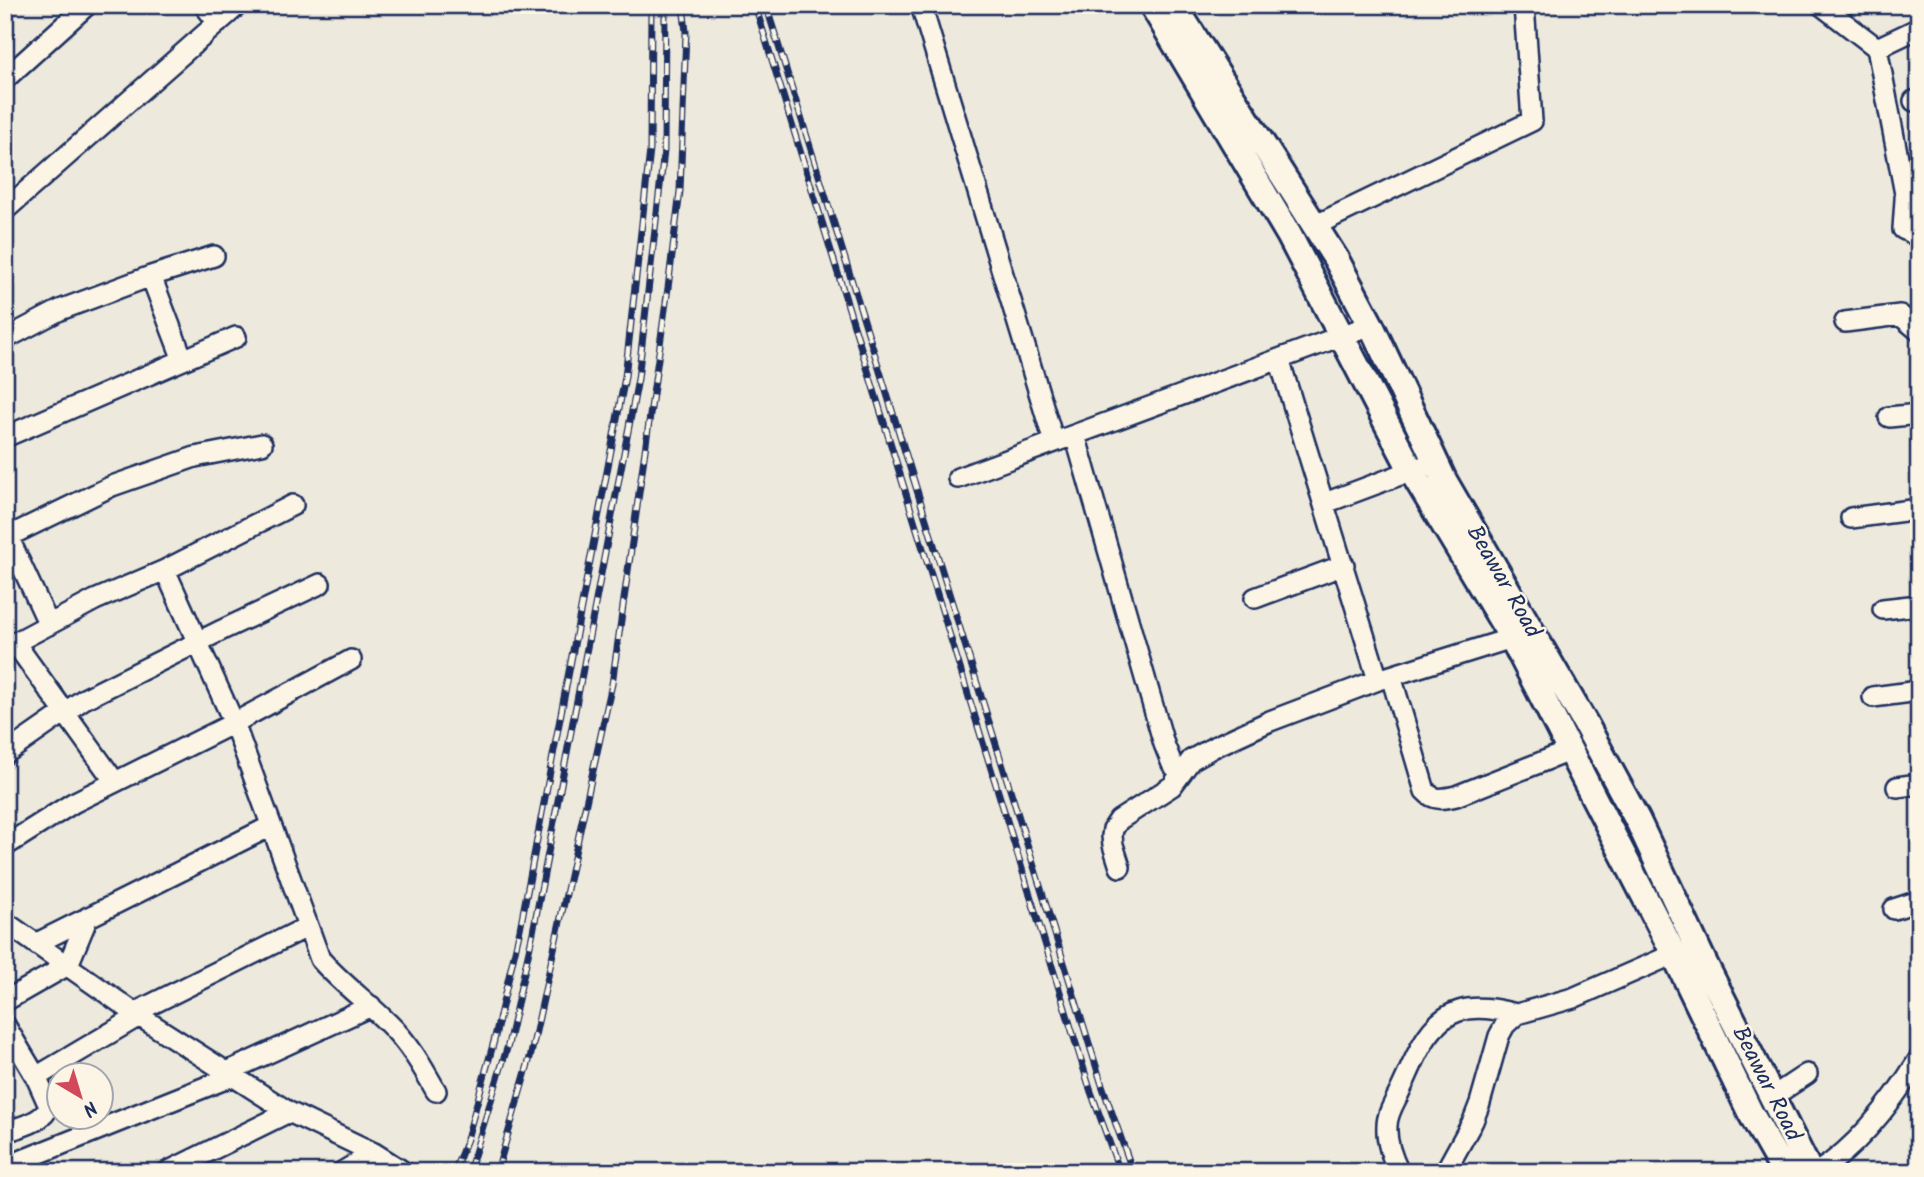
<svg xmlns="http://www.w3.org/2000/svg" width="1924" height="1177" font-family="Kalam,sans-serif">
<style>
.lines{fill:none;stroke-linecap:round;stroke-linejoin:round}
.minor-casing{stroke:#1b2f5e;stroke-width:24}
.major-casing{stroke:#1b2f5e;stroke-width:30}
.minor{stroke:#fcf5e5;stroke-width:19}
.major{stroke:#fcf5e5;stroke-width:24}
.rail-casing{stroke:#1b2f5e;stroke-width:7}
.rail{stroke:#fcf5e5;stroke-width:4.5;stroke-dasharray:13;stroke-linecap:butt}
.labels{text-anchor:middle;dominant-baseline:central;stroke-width:5;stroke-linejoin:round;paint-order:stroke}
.street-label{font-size:23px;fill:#1b2f5e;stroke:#fcf5e5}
</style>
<rect width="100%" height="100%" fill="#eee9dd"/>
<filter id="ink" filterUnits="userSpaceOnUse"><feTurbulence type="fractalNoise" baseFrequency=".0143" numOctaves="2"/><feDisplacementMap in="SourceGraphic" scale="14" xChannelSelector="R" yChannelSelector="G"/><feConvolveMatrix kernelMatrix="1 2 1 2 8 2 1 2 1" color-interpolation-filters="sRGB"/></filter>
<g filter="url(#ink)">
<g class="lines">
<defs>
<path id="minor" d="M 204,5 L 218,23
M 921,5 L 1054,442
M 1821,5 L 1877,48 L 1905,194
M 1877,48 L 1919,28
M 5,79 L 87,5
M 1914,101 L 1919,99
M 1919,184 L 1906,185 L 1903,229 L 1919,237
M 5,210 L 238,5
M 1316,225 L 1532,121 L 1524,5
M 151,276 L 183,360
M 1845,322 L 1900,315 L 1919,331
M 1371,325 L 1279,359 L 1378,680
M 5,339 L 60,310 L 151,276 L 214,256
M 1889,417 L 1919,414
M 1075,435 L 1164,744 L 1172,764 L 1180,773
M 5,437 L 236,337
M 958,478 L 1279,359
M 1325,503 L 1424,466
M 1851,518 L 1919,509
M 5,530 L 49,625
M 5,538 L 112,486 L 195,457 L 262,444
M 165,570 L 234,723 L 320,959 C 341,983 366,1001 388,1023 C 409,1043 422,1066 436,1091
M 1255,598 L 1344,565
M 1883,609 L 1919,605
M 15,643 L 115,782
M 5,648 L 95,600 L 165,570 L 293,505
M 1391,676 L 1425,791 C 1434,801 1443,799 1456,796 L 1569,751
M 1873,697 L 1919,691
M 5,754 L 84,699 L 222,630 L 320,584
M 1897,787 L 1919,784
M 5,846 L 73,803 L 234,723 L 351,660
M 1120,867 L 1113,845 L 1112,836 L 1113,829 L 1119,820 L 1172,786 L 1191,760 L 1214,747 L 1270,721 L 1378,680 L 1512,638
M 1894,909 L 1919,901
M 5,922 L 139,1016 L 289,1112 L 374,1153 L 404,1172
M 37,943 L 271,826
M 5,1001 L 68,965 L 88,917
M 134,1013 L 307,927
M 5,1025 L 36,1077 L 49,1106 C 44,1122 19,1127 5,1132
M 227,1072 L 371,1006
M 36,1077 L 139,1016
M 1772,1097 L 1807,1074
M 5,1167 L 233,1076
M 167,1172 L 289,1112
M 342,1172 L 374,1153
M 1399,1172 C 1392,1158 1386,1141 1387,1126 C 1387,1113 1395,1102 1400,1091 C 1414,1063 1426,1021 1459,1011 C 1478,1005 1498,1010 1517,1014
M 1445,1172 L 1473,1121 L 1480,1103 L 1499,1036 L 1505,1025 L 1517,1014 L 1573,998 L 1674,954
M 1818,1172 C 1860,1145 1893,1101 1919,1059"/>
<path id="major" d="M 1152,5 L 1289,235 L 1412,472 L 1512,638 L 1674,954 L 1750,1112 L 1784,1172
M 1174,5 L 1336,259 L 1371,325 L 1444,480 L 1585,723 L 1638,821 L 1705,964 L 1810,1172"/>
</defs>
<use href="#minor" class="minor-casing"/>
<use href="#major" class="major-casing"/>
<use href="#minor" class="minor"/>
<use href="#major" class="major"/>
<defs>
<path id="rail" d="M 755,5 L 1090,1089 L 1120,1172
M 766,5 L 1102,1085 L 1133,1172
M 454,1172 L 467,1139 L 494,1041 L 520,929 L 625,377 L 650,150 L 651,5
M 469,1172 L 508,1045 L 533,932 L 638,379 L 664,151 L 665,5
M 497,1172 L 531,1054 L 612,684 L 668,288 L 680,191 L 686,32 L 683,5"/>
</defs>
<use href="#rail" class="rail-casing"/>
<use href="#rail" class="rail"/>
</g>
</g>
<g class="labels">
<g class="street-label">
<text transform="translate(1503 582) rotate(60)">Beawar Road</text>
<text transform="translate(1766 1084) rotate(63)">Beawar Road</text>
</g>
</g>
<rect width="1924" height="1177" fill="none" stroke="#fcf5e5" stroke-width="28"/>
<rect x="14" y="14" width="1896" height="1149" fill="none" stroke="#1b2f5e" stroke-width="2.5" filter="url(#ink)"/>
<g transform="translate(80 1096) rotate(142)"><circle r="33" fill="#fcf5e5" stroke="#a2a6af" stroke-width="2"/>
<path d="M0-5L12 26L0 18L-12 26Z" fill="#d1495b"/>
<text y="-10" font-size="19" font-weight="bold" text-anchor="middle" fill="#1b2f5e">N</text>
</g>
</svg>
